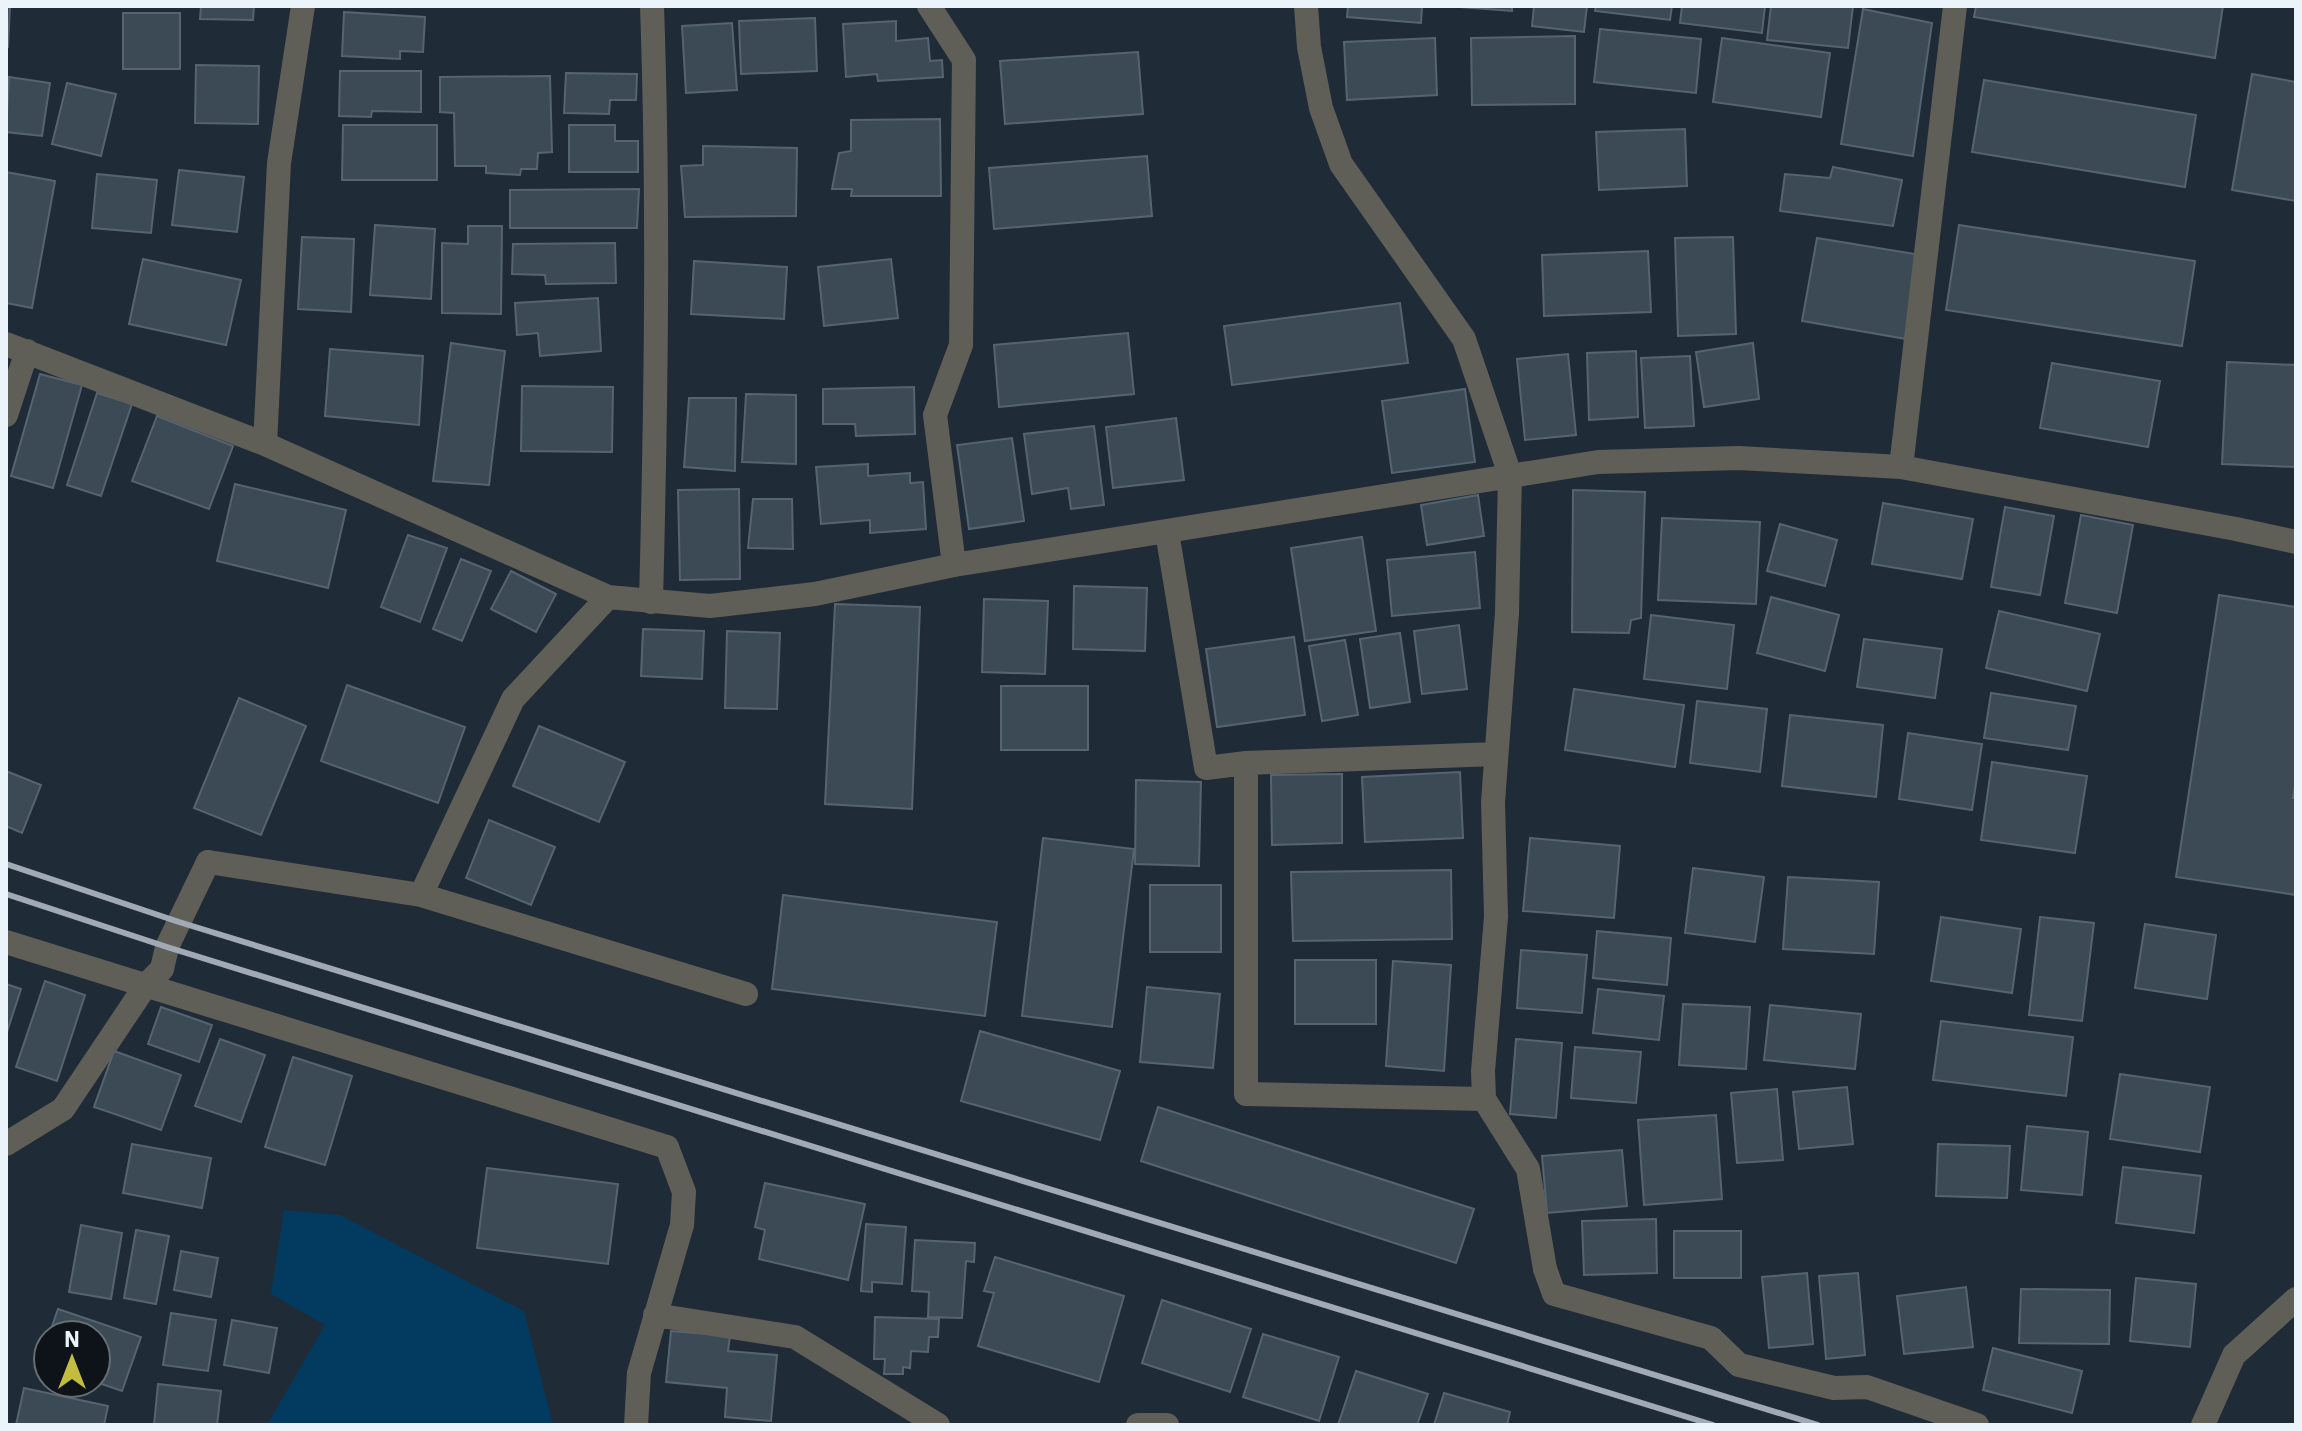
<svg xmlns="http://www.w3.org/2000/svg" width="2302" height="1431" font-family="'IBM Plex Sans',sans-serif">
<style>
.green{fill:#033b60}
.building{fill:#3c4a56;stroke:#566471;stroke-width:2}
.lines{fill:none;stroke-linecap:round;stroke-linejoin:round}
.lane{stroke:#5f5f57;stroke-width:24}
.street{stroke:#5f5f57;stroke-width:24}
.rail{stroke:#a1aab4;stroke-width:6}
</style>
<rect width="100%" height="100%" fill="#1f2b37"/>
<path class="green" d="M 284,1210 L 340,1215 L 524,1311 L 553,1425 L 267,1425 L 325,1325 L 271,1294 Z"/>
<path class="building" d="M 6,6 L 10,6 L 8,47 L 6,47 Z
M 201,6 L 254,6 L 253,20 L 200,19 Z
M 1348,6 L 1422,6 L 1421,23 L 1347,17 Z
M 1446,6 L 1512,6 L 1512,11 Z
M 1534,6 L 1587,6 L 1584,32 L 1532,26 Z
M 1596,6 L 1672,6 L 1670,20 L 1595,11 Z
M 1682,6 L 1765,6 L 1762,33 L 1680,23 Z
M 1771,6 L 1853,6 L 1848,48 L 1767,40 Z
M 1976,6 L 2223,6 L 2215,58 L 1974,17 Z
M 1863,9 L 1932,23 L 1913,156 L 1841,144 Z
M 344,12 L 425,17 L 423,52 L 400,51 L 400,59 L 342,56 Z
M 123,13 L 180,13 L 180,69 L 123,69 Z
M 815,18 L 817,71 L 741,74 L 739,21 Z
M 896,21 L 896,41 L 928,38 L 930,61 L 942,60 L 943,77 L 878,81 L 877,74 L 846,77 L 843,24 Z
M 732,23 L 737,90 L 686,93 L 682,26 Z
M 1600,29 L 1701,39 L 1696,93 L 1594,82 Z
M 1575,36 L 1575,104 L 1472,105 L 1471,38 Z
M 1435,38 L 1437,95 L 1347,100 L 1344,42 Z
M 1722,38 L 1830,53 L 1821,117 L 1713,102 Z
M 1138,52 L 1143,114 L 1005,124 L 1000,61 Z
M 196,65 L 259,66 L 258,124 L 195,123 Z
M 340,71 L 421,71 L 421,112 L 372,111 L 371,117 L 339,116 Z
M 566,73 L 637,74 L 636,100 L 610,100 L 609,114 L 564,113 Z
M 2252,74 L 2296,82 L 2296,201 L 2232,190 Z
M 550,76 L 552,152 L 538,153 L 537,169 L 521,169 L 520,175 L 486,173 L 486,166 L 455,166 L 454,113 L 440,112 L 440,77 Z
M 9,77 L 50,83 L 42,136 L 6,132 Z
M 1984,80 L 2196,115 L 2185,187 L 1972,152 Z
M 67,83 L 116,94 L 101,156 L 52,144 Z
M 940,119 L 941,196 L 851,196 L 852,189 L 832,189 L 839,153 L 851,151 L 851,120 Z
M 343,125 L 437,125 L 437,180 L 342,180 Z
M 569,125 L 615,125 L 615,141 L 638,141 L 638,172 L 569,172 Z
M 1685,129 L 1687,186 L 1599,190 L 1596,132 Z
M 703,146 L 797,148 L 796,216 L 685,217 L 681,166 L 703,165 Z
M 1147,156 L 1152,216 L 994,229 L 989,168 Z
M 1833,167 L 1902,180 L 1893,226 L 1780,211 L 1785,174 L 1830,178 Z
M 179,170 L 244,177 L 237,232 L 172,225 Z
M 6,172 L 55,181 L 32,308 L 6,303 Z
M 97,174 L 157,180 L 151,233 L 92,228 Z
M 639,189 L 637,228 L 510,228 L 510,190 Z
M 375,225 L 435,229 L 431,299 L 370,295 Z
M 1959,225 L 2195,261 L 2182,346 L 1946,310 Z
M 468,226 L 502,226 L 501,314 L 442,313 L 442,243 L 468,244 Z
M 302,237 L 354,239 L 351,312 L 298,309 Z
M 1733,237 L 1736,334 L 1678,336 L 1675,238 Z
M 1817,238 L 1921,255 L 1906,339 L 1802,321 Z
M 615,243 L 616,283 L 546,284 L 545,275 L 512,274 L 513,244 Z
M 1648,251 L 1651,312 L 1544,316 L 1542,255 Z
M 143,259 L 241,280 L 226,345 L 129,324 Z
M 891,259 L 898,318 L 824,326 L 818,267 Z
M 694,261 L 787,267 L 784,319 L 691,314 Z
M 598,298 L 601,351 L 540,356 L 538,333 L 517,335 L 515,303 Z
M 1400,303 L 1408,363 L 1232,385 L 1224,326 Z
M 1128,333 L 1134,394 L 999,407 L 994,345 Z
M 451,343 L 505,351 L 489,485 L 433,481 Z
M 1753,343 L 1759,399 L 1704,407 L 1696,352 Z
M 330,349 L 423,356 L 419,425 L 325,416 Z
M 1636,351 L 1638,417 L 1589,420 L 1587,353 Z
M 1568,354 L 1576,435 L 1525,440 L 1517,359 Z
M 1690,356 L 1694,426 L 1645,428 L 1641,358 Z
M 2227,362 L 2296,365 L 2296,467 L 2222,464 Z
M 2052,363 L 2160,381 L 2148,447 L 2040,428 Z
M 40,374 L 82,385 L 53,488 L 11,476 Z
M 522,386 L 613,387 L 612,452 L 521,451 Z
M 914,387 L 915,434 L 856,436 L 855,424 L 823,424 L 823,389 Z
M 1465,389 L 1475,462 L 1392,473 L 1382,401 Z
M 97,393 L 132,404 L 101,496 L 67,485 Z
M 746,394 L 796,395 L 796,464 L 742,462 Z
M 689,398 L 736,398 L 735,471 L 684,467 Z
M 157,416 L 233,446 L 209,509 L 132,481 Z
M 1176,418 L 1184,480 L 1113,488 L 1106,427 Z
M 1094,426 L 1104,505 L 1071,509 L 1068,488 L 1032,494 L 1024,434 Z
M 1012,438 L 1024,521 L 969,529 L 957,445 Z
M 868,464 L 868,476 L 910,473 L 910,483 L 923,482 L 926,529 L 870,533 L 870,520 L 821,524 L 816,467 Z
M 235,484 L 346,510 L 328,588 L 217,561 Z
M 739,489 L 740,579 L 680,580 L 678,490 Z
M 1573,490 L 1645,492 L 1641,618 L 1631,620 L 1629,633 L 1572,632 Z
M 1478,495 L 1484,536 L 1427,545 L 1421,505 Z
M 753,499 L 792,499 L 793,549 L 748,548 Z
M 1883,503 L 1973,519 L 1962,579 L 1872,564 Z
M 2005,507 L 2054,516 L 2040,595 L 1991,587 Z
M 2081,515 L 2133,525 L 2117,613 L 2065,603 Z
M 1662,518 L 1760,522 L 1756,604 L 1658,600 Z
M 1780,524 L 1837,540 L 1825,586 L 1767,571 Z
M 408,535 L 447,548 L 420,622 L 381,607 Z
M 1362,537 L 1376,631 L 1305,641 L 1291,548 Z
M 1475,552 L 1480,608 L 1392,616 L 1387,560 Z
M 461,559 L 491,571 L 462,641 L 433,629 Z
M 511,571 L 556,594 L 536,632 L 491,609 Z
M 1074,586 L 1147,588 L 1145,651 L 1073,649 Z
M 2219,595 L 2296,607 L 2296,779 L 2293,798 L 2296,798 L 2296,895 L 2176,877 Z
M 1771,597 L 1839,615 L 1825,671 L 1757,653 Z
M 984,599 L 1048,601 L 1045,674 L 982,672 Z
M 835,604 L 920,607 L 912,809 L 825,804 Z
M 1999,611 L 2100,634 L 2087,691 L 1986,668 Z
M 1651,615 L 1734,625 L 1727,689 L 1644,679 Z
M 1459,625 L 1467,689 L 1422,694 L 1414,631 Z
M 643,629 L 704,631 L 702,679 L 641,676 Z
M 727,631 L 780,633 L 777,709 L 725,708 Z
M 1400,633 L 1410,702 L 1370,708 L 1360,639 Z
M 1294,637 L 1305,715 L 1217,727 L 1206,649 Z
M 1864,639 L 1942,649 L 1935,698 L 1857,687 Z
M 1345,640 L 1358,715 L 1322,721 L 1309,646 Z
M 347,685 L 465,727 L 438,803 L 321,761 Z
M 1001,686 L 1088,686 L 1088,750 L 1001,750 Z
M 1574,689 L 1684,705 L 1675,767 L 1565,750 Z
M 1991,693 L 2076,706 L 2068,750 L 1984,738 Z
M 239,698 L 306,726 L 261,835 L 194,808 Z
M 1697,701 L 1767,709 L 1760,772 L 1690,763 Z
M 1790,715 L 1883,725 L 1876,797 L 1782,786 Z
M 539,726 L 625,762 L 599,822 L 513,786 Z
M 1908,733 L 1982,744 L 1972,810 L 1899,799 Z
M 1992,762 L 2087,776 L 2075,853 L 1981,840 Z
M 6,771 L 41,785 L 22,833 L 6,826 Z
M 1460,772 L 1463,838 L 1365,842 L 1362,777 Z
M 1342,774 L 1342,843 L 1272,845 L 1271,775 Z
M 1136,780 L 1201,782 L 1199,866 L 1135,864 Z
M 489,820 L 555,847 L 531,905 L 466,878 Z
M 1043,838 L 1134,849 L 1112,1027 L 1022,1016 Z
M 1530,838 L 1620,846 L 1614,918 L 1523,911 Z
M 1693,868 L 1764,877 L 1755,942 L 1685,933 Z
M 1451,870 L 1452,939 L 1293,941 L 1291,872 Z
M 1788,877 L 1879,882 L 1874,954 L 1783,949 Z
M 1150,885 L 1221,885 L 1221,952 L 1150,952 Z
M 783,895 L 997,922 L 985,1016 L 772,989 Z
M 1941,917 L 2021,929 L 2012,993 L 1931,981 Z
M 2040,917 L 2094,923 L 2082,1021 L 2029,1015 Z
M 2145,924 L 2216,935 L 2207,999 L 2135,988 Z
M 1597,931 L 1671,938 L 1667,985 L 1593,978 Z
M 1521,950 L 1587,955 L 1582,1013 L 1517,1008 Z
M 1295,960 L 1376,960 L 1376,1024 L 1295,1024 Z
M 1393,961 L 1451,965 L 1444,1071 L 1386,1066 Z
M 45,981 L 85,995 L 57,1081 L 16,1067 Z
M 6,984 L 21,989 L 6,1035 Z
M 1147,987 L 1220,994 L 1213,1068 L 1140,1062 Z
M 1598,989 L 1664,996 L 1659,1040 L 1593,1033 Z
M 1683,1004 L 1750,1007 L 1746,1069 L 1679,1065 Z
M 1770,1005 L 1861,1014 L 1855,1069 L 1764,1060 Z
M 161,1007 L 212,1025 L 199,1062 L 148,1044 Z
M 1941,1021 L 2073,1037 L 2066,1096 L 1933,1080 Z
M 980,1031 L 1120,1071 L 1100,1140 L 961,1101 Z
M 220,1039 L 265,1055 L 241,1122 L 195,1106 Z
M 1516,1039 L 1562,1043 L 1556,1118 L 1510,1114 Z
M 1575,1047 L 1641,1052 L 1636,1103 L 1571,1098 Z
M 114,1051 L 181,1075 L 161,1130 L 94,1107 Z
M 293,1057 L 352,1076 L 325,1165 L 265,1147 Z
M 2120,1074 L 2210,1087 L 2200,1152 L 2110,1139 Z
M 1847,1087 L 1853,1144 L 1799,1149 L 1793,1092 Z
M 1777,1089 L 1783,1160 L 1737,1163 L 1731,1093 Z
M 1158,1107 L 1474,1209 L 1456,1263 L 1141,1161 Z
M 1716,1115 L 1722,1199 L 1644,1205 L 1638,1120 Z
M 2027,1126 L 2088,1132 L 2082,1195 L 2021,1190 Z
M 132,1144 L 211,1158 L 202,1208 L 123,1193 Z
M 1938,1144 L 2010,1146 L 2007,1198 L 1936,1196 Z
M 1622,1150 L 1627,1206 L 1547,1213 L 1542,1156 Z
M 2123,1167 L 2201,1176 L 2194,1233 L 2116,1223 Z
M 487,1168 L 618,1184 L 608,1264 L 477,1248 Z
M 765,1183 L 865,1204 L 848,1280 L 759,1259 L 765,1230 L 755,1227 Z
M 1656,1219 L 1657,1273 L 1584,1275 L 1582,1221 Z
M 866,1224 L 906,1227 L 902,1284 L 872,1282 L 872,1292 L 861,1291 Z
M 81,1225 L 122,1233 L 111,1299 L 69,1292 Z
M 136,1230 L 169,1236 L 156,1304 L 124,1298 Z
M 1674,1231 L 1741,1231 L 1741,1278 L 1674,1278 Z
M 915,1240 L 975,1243 L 974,1262 L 966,1261 L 962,1318 L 928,1317 L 929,1292 L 912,1291 Z
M 181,1251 L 218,1258 L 211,1297 L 174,1290 Z
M 995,1257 L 1124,1296 L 1099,1382 L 978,1346 L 994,1293 L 984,1291 Z
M 1807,1273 L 1813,1344 L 1769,1348 L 1762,1277 Z
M 1858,1273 L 1865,1355 L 1826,1359 L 1819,1276 Z
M 2136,1278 L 2196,1284 L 2190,1347 L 2130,1341 Z
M 1966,1287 L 1973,1347 L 1904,1354 L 1897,1296 Z
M 2021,1289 L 2110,1290 L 2109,1344 L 2019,1343 Z
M 1162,1300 L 1251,1329 L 1230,1392 L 1142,1363 Z
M 58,1309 L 141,1337 L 122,1391 L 96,1382 L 96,1335 L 49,1335 Z
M 171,1313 L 216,1320 L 208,1371 L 163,1365 Z
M 875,1317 L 939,1319 L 938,1337 L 929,1337 L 928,1352 L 911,1351 L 910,1368 L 903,1367 L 903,1374 L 884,1374 L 885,1359 L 874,1359 Z
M 232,1320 L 277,1328 L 269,1373 L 224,1365 Z
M 671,1331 L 730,1336 L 728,1351 L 777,1355 L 771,1421 L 725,1417 L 727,1388 L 666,1382 Z
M 1263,1334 L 1339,1357 L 1319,1421 L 1243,1397 Z
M 48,1338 L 48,1366 L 39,1363 Z
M 1993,1348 L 2082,1371 L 2072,1413 L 1983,1390 Z
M 1356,1371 L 1428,1394 L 1417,1425 L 1338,1425 Z
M 158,1384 L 221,1391 L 217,1425 L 154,1425 Z
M 24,1388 L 108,1406 L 104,1425 L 16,1425 Z
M 1444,1393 L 1510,1412 L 1507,1425 L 1434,1425 Z"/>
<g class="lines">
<path class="lane" d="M 929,6 L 964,60 L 961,345 L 935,415 L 954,565
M 651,602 C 656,403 659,205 652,6
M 146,985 L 162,969 L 167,947 L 208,862
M 1545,1269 L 1554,1294 L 1711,1338 L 1739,1365 L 1834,1388 L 1867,1387 L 1977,1425"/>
<path class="street" d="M 1306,6 L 1309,47 L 1321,108 L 1341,164 L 1464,339 L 1510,475 L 1507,613 L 1493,802 L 1496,917 L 1483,1071 L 1484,1099 L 1528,1169 L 1545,1269
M 6,344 L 265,444 L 608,597 L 710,606 L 815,594 L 954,565 L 1598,462 L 1739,458 L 1901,467 L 2236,529 L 2296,542
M 6,415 L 27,351
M 265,444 L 279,163 L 303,6
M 1901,467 L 1955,6
M 1167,532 L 1206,768 L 1246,763 L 1496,754
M 1246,763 L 1246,1094 L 1484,1099
M 208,862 L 421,895 L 513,699 L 608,597
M 421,895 L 746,994
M 6,942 L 667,1147 L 684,1192 L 682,1225 L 639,1373 L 636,1425
M 6,1144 L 63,1109 L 146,985
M 655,1315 L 795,1337 L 938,1425
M 1138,1425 L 1167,1425
M 2203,1425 L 2234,1355 L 2296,1299"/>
<path class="rail" d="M 6,864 L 179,922 L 1818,1425
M 6,894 L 167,947 L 1713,1425"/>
</g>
<rect width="2302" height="1431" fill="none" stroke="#ebf3fb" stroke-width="16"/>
<g transform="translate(72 1359)"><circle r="38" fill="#0d1318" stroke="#666d73" stroke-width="2"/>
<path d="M0-6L14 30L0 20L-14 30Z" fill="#c3bd3f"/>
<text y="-12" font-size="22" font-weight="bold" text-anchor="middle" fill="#ebf3fb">N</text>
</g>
</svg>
